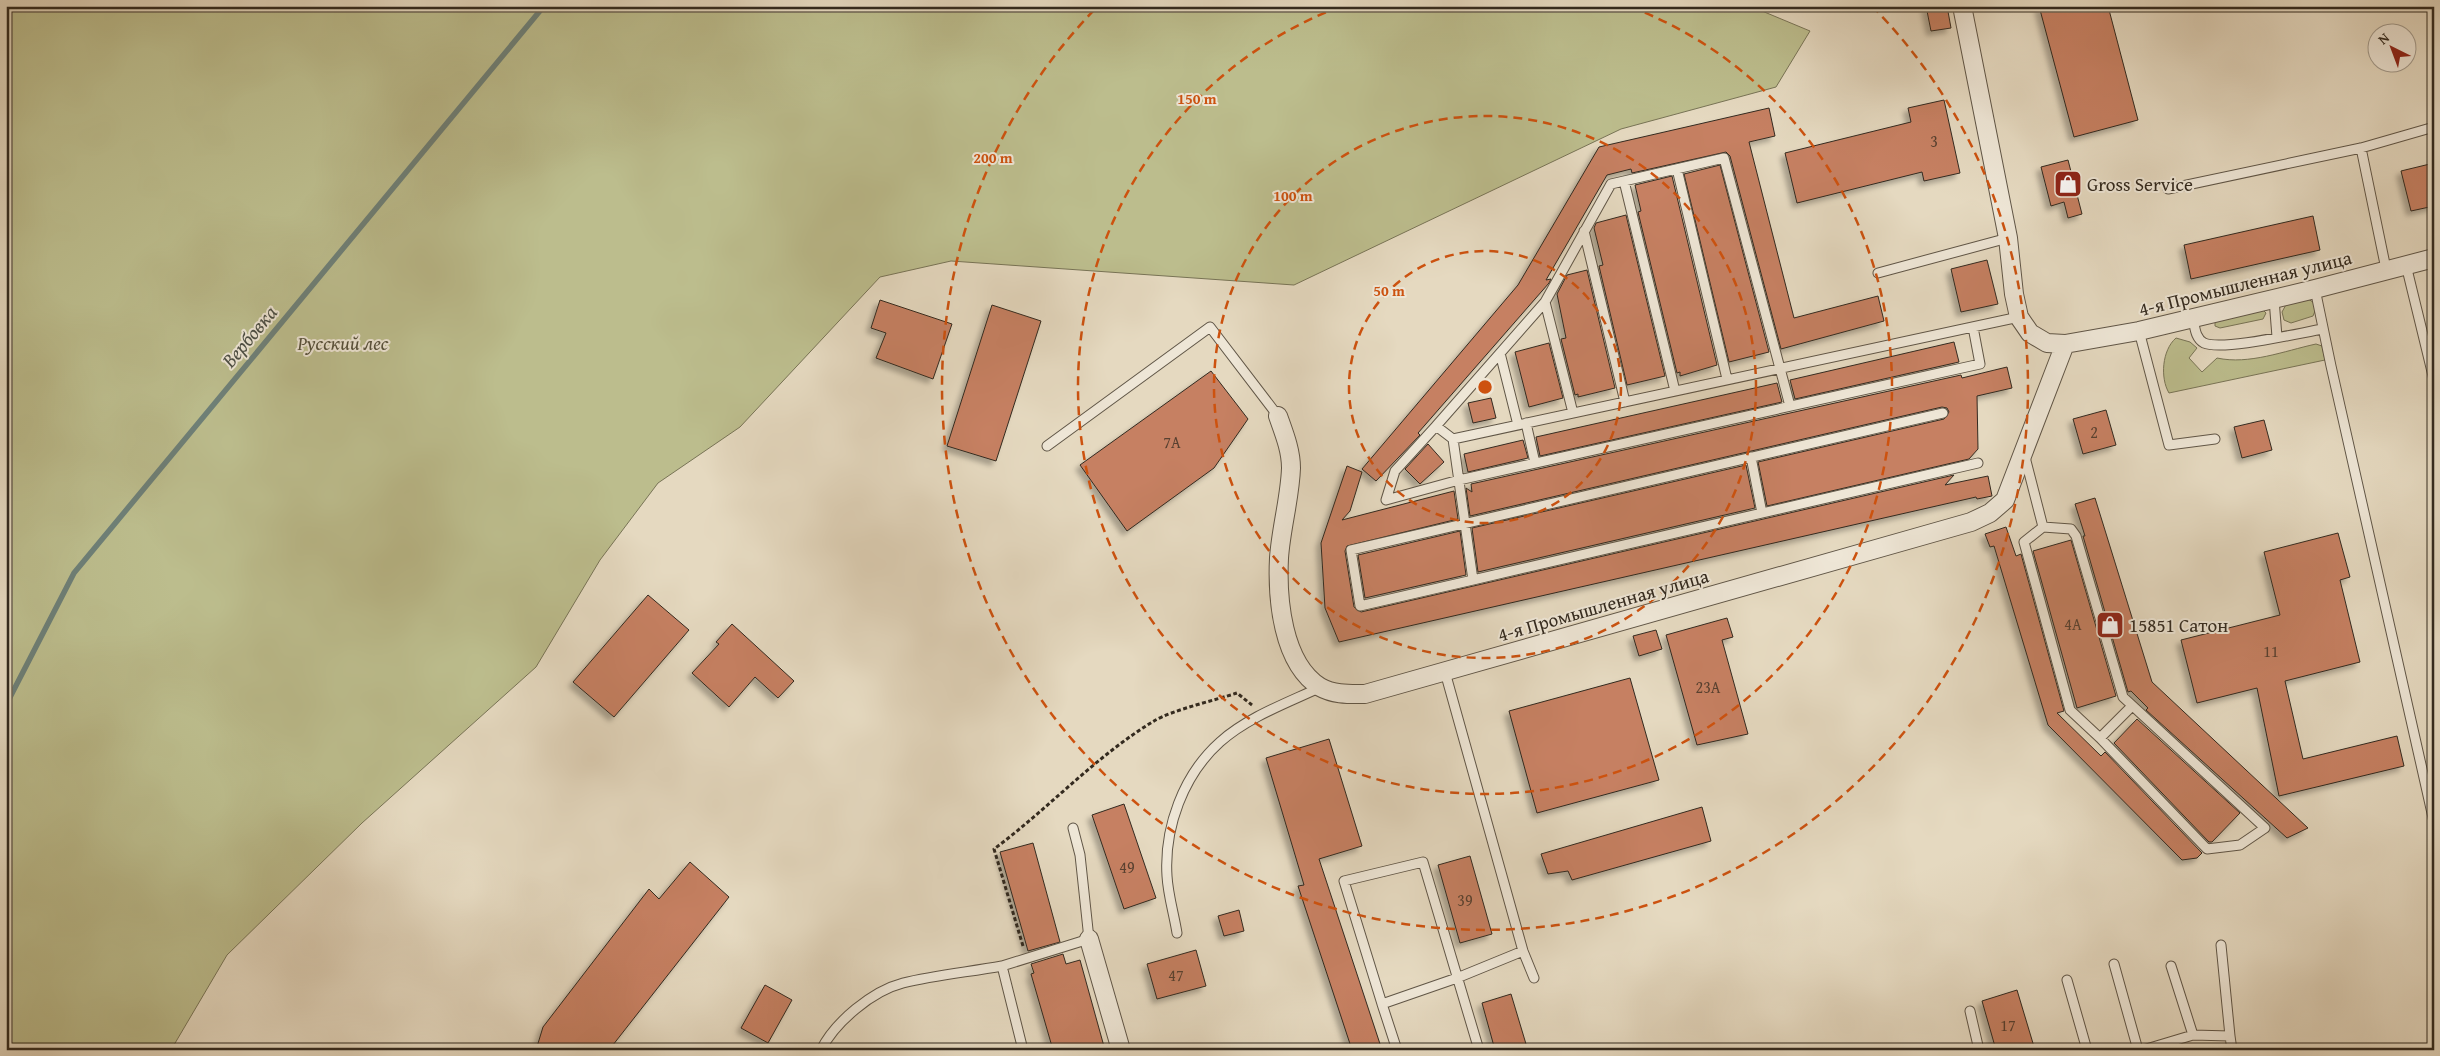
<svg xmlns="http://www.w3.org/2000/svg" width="2440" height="1056" font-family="'Gentium Book Plus',serif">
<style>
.green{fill:#bcbd8d;stroke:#787456}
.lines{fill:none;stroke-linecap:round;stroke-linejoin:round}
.stream{stroke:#6e8078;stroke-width:5.5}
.building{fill:#c68062;stroke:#332a1f;filter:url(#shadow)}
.lane-casing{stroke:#605647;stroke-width:11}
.street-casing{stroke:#605647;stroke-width:20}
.path{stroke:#332a1f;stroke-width:3;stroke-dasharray:4 2.5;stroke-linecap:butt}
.lane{stroke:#eee6d6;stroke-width:9}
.street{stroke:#eee6d6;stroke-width:18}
.ring{fill:none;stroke:#cd520f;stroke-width:2.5;stroke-dasharray:9 6}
.labels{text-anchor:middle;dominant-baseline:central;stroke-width:4;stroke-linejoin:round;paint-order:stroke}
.number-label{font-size:16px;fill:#584030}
.poi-label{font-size:19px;fill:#332a1f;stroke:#eee6d6;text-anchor:start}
.street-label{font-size:19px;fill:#332a1f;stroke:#eee6d6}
.park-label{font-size:19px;font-style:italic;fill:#554f3a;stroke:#eee6d6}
.water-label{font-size:20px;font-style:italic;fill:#4c4e44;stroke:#eee6d6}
.centre{fill:#cd520f;stroke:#eee6d6;stroke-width:2.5}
.ring-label{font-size:15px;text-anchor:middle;font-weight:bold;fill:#cd520f;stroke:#eee6d6;stroke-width:4;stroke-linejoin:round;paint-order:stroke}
</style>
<defs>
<filter id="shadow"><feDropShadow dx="-4.5" dy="4.5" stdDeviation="2.5" flood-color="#0004"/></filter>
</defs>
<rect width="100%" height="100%" fill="#e5d9c0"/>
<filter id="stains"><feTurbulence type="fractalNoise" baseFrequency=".004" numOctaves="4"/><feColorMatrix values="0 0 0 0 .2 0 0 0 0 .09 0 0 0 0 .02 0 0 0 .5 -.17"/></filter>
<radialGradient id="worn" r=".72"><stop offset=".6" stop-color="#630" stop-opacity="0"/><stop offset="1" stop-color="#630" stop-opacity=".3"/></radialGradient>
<path class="green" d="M 6,6 L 1750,6 L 1810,31 L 1776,87 L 1621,129 L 1294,285 L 951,261 L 880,277 L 740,427 L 658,483 L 600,560 L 536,667 L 362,823 L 227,955 L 171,1050 L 6,1050 Z
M 2307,298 L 2314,303 L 2315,311 L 2313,316 L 2291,323 L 2284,320 L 2282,312 L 2288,301 Z
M 2261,308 L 2266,313 L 2263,319 L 2220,328 L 2215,326 L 2215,320 Z
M 2176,338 L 2190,342 L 2197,348 L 2189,358 L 2202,372 L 2217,358 C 2249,365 2284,351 2316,344 L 2322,346 L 2325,360 L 2169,393 C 2160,378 2162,350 2176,338 Z"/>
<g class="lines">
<path class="stream" d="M 6,705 L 74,573 L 544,6"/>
</g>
<path class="building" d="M 1926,6 L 1947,6 L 1951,28 L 1931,31 Z
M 2039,6 L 2108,6 L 2138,120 L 2074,137 Z
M 1944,100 L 1960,173 L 1924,181 L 1922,172 L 1797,203 L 1785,153 L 1911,122 L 1908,108 Z
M 1769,108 L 1775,136 L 1749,142 L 1794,318 L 1878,296 L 1884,321 L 1781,349 L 1730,156 L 1726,152 L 1632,173 L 1631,169 L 1607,175 L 1546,280 L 1551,279 L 1549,283 L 1418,433 L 1420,435 L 1376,481 L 1362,469 L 1518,285 L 1599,147 Z
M 2068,160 L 2082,214 L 2068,218 L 2064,202 L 2051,206 L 2041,167 Z
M 2434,163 L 2434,206 L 2411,211 L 2401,171 Z
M 1720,165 L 1769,352 L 1729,362 L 1684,174 Z
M 1672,176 L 1717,365 L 1680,376 L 1680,372 L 1677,373 L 1638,212 L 1641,211 L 1635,185 Z
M 1626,215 L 1665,376 L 1627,385 L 1599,266 L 1603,265 L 1594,228 L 1596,223 Z
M 2313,216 L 2320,250 L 2191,279 L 2184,245 Z
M 1987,260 L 1998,304 L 1961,312 L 1951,269 Z
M 1587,270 L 1615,388 L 1578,397 L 1578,394 L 1575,395 L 1561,339 L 1566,338 L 1557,294 L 1567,275 Z
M 880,300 L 952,324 L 933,379 L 876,358 L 886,333 L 871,328 Z
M 992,305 L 1041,321 L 996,461 L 947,446 Z
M 1954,342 L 1959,362 L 1795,399 L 1790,380 Z
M 1549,343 L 1563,398 L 1529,407 L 1515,352 Z
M 2007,367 L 2012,388 L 1977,396 L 1978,449 L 1969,459 L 1767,506 L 1758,462 L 1944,419 L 1949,412 L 1947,408 L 1942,407 L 1470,516 L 1466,488 L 1472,492 L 1471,484 L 1961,375 L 1962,378 Z
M 1211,371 L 1248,419 L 1214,468 L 1127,531 L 1080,465 Z
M 1777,383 L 1782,402 L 1540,456 L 1536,437 Z
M 1491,398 L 1496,418 L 1473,423 L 1468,403 Z
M 2106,410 L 2116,445 L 2083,454 L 2073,419 Z
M 2264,420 L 2272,450 L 2242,458 L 2234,427 Z
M 1523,440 L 1528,458 L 1468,472 L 1464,454 Z
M 1428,444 L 1444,462 L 1420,484 L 1405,469 Z
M 1746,465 L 1755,508 L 1478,572 L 1472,528 Z
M 1347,466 L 1362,472 L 1350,511 L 1342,520 L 1454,491 L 1458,519 L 1347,546 L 1345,551 L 1354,607 L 1361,612 L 1954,475 L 1945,485 L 1988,476 L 1992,496 L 1977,499 L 1976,497 L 1339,642 L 1325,608 L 1321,543 Z
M 2095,498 L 2152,682 L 2308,828 L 2287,838 L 2146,710 L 2148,708 L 2131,691 L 2128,692 L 2083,536 L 2085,536 L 2075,504 Z
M 2006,527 L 2016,556 L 2021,554 L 2064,711 L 2057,713 L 2101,756 L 2105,752 L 2202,853 L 2197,858 L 2182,860 L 2048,725 L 1994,546 L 1990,547 L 1985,534 Z
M 1460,531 L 1466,575 L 1365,598 L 1358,555 Z
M 2338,533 L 2350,577 L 2340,580 L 2360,662 L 2285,681 L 2303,759 L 2397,736 L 2404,766 L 2279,796 L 2257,688 L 2197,703 L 2181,640 L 2280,615 L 2264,552 Z
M 2071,540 L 2116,696 L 2077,708 L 2033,551 Z
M 648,595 L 689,630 L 614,717 L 573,682 Z
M 1727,618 L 1733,637 L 1722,640 L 1748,734 L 1697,745 L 1666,635 Z
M 732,624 L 794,681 L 778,698 L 755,677 L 729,707 L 692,673 L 719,644 L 716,642 Z
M 1656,630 L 1662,649 L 1639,656 L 1633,636 Z
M 1630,678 L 1659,780 L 1537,813 L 1509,711 Z
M 2137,719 L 2240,813 L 2212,842 L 2209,842 L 2114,743 Z
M 1329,739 L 1362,846 L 1319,859 L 1382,1050 L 1352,1050 L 1298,886 L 1304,885 L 1266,758 Z
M 1124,804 L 1156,898 L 1124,909 L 1092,815 Z
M 1702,807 L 1711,841 L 1572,880 L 1568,871 L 1548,874 L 1541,854 Z
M 1033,843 L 1060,942 L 1028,951 L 1000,852 Z
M 1470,856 L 1492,934 L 1460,943 L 1438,865 Z
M 690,862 L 729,897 L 609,1050 L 536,1050 L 543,1027 L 649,889 L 659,899 Z
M 1239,910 L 1244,931 L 1224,936 L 1218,916 Z
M 1196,950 L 1206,986 L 1157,999 L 1147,964 Z
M 1063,954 L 1066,964 L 1080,960 L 1105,1050 L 1053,1050 L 1031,974 L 1034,973 L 1031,964 Z
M 765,985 L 792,1000 L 768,1043 L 741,1028 Z
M 2017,990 L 2035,1050 L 1996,1050 L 1982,1001 Z
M 1511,994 L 1526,1044 L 1515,1050 L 1495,1050 L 1482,1003 Z"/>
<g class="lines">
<defs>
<path id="lane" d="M 2361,148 L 2386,269
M 1677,169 L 1727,379
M 1624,181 L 1675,391
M 2168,189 L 2361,148 L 2434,127
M 1584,231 L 1625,402
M 2406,265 L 2434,380
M 1878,273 L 2008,238
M 2315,289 L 2331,366 L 2434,822
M 2274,299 L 2277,337
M 1545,302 L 1573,413
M 2193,319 C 2195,327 2195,338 2204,343 C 2223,351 2299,333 2323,329
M 2139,331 L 2169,445 L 2215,439
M 1500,353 L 1518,425
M 1526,423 L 1535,463
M 1436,426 L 1545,302 L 1611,184 L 1724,158 L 1790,406
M 1453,439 L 1436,426 L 1395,471 L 1386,500 L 1459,480 L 1980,364 L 1973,327
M 1047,446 L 1210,327 L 1278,416
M 1751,457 L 1762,513
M 2025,457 L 2043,527 L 2071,529 L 2076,536 L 2123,697 L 2265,828 L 2240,845 L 2207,849 L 2100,738 L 2070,710 L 2024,542 L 2043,527
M 1978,463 L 1473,580 L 1453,439 L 2019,317
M 1473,580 L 1360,606 L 1351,550 L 1943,413
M 1445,672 L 1523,951 L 1534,978
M 2100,738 L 2132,706
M 1177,933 C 1174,914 1168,895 1167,876 C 1164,828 1183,775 1220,742 C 1248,717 1287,703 1321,687
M 2221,945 L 2230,1036
M 2114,964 L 2138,1050
M 2171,966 L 2193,1035
M 2067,980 L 2087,1050
M 1382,1004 L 1344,881 L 1423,862 L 1479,1050
M 1970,1011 L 1979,1050
M 821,1050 C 835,1022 872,991 903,983 C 935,975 969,972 1002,966
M 1023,1050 L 1002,966 L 1089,939 L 1080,855 L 1073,828
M 1397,1050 L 1382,1004 L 1457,978 L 1523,951
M 2143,1050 L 2193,1035 L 2230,1036 L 2232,1050"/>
<path id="street" d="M 1962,6 L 2008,238 L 2014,294 L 2019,317 L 2030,333 L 2047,343 L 2065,344 L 2139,331 L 2315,289 L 2434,258
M 1278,416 C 1284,433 1291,450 1291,468 C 1290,498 1281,528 1279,558 C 1277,598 1282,663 1320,687 C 1334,695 1350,694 1365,694 L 1971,522 L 1990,513 L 2005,500 L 2065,344
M 1089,939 L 1121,1050"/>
</defs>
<use href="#lane" class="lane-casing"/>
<use href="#street" class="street-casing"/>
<path class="path" d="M 1023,946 L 994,849 C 1048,809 1097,755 1154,721 C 1172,710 1216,700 1237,693 L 1252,705"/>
<use href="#lane" class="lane"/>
<use href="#street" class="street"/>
</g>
<g class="ring">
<circle cx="1485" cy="387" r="136"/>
<circle cx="1485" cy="387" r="271"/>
<path d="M1631 7A407 407 0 1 1 1339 7"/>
<path d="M1872 6A543 543 0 1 1 1098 6"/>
</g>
<defs>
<symbol id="shop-square" viewBox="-11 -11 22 22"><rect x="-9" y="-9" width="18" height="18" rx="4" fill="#8f2418" stroke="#eee6d6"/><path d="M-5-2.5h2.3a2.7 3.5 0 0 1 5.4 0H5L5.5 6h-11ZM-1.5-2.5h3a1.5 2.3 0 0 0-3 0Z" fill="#fff"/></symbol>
</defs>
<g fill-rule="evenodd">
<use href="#shop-square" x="2052" y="168" width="32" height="32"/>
<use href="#shop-square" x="2094" y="609" width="32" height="32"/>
</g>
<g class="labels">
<g class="number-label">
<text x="1934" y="141">3</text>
<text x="2094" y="432">2</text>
<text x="1172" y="442">7А</text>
<text x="2073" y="624">4А</text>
<text x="2271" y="651">11</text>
<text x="1708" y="687">23А</text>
<text x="1127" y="867">49</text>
<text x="1465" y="900">39</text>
<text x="1176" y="975">47</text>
<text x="2008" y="1025">17</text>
</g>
<g class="poi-label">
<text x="2087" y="184">Gross Service</text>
<text x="2129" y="625">15851 Сатон</text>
</g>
<g class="street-label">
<text transform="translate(2245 283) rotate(-14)">4-я Промышленная улица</text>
<text transform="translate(1603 605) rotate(-16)">4-я Промышленная улица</text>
</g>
<g class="park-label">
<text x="343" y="343">Русский лес</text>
</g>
<g class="water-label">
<text transform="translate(249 336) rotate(-50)">Вербовка</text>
</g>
</g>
<circle cx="1485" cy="387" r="8" class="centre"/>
<g class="ring-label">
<text x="1197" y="104">150 m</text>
<text x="993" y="163">200 m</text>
<text x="1293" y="201">100 m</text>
<text x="1389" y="296">50 m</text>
</g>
<rect width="2440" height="1056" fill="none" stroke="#e5d9c0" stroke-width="25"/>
<rect x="8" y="8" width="2425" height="1041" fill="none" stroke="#332a1f" stroke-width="2.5"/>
<rect x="12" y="12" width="2415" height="1031" fill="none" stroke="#332a1f"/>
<g transform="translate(2392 48) rotate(318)"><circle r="24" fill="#eee6d6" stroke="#a39b8d"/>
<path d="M0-4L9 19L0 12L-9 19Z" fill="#8f2418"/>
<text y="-8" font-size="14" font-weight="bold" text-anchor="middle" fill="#332a1f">N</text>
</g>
<rect width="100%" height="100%" filter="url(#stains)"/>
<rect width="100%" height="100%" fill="url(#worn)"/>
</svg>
